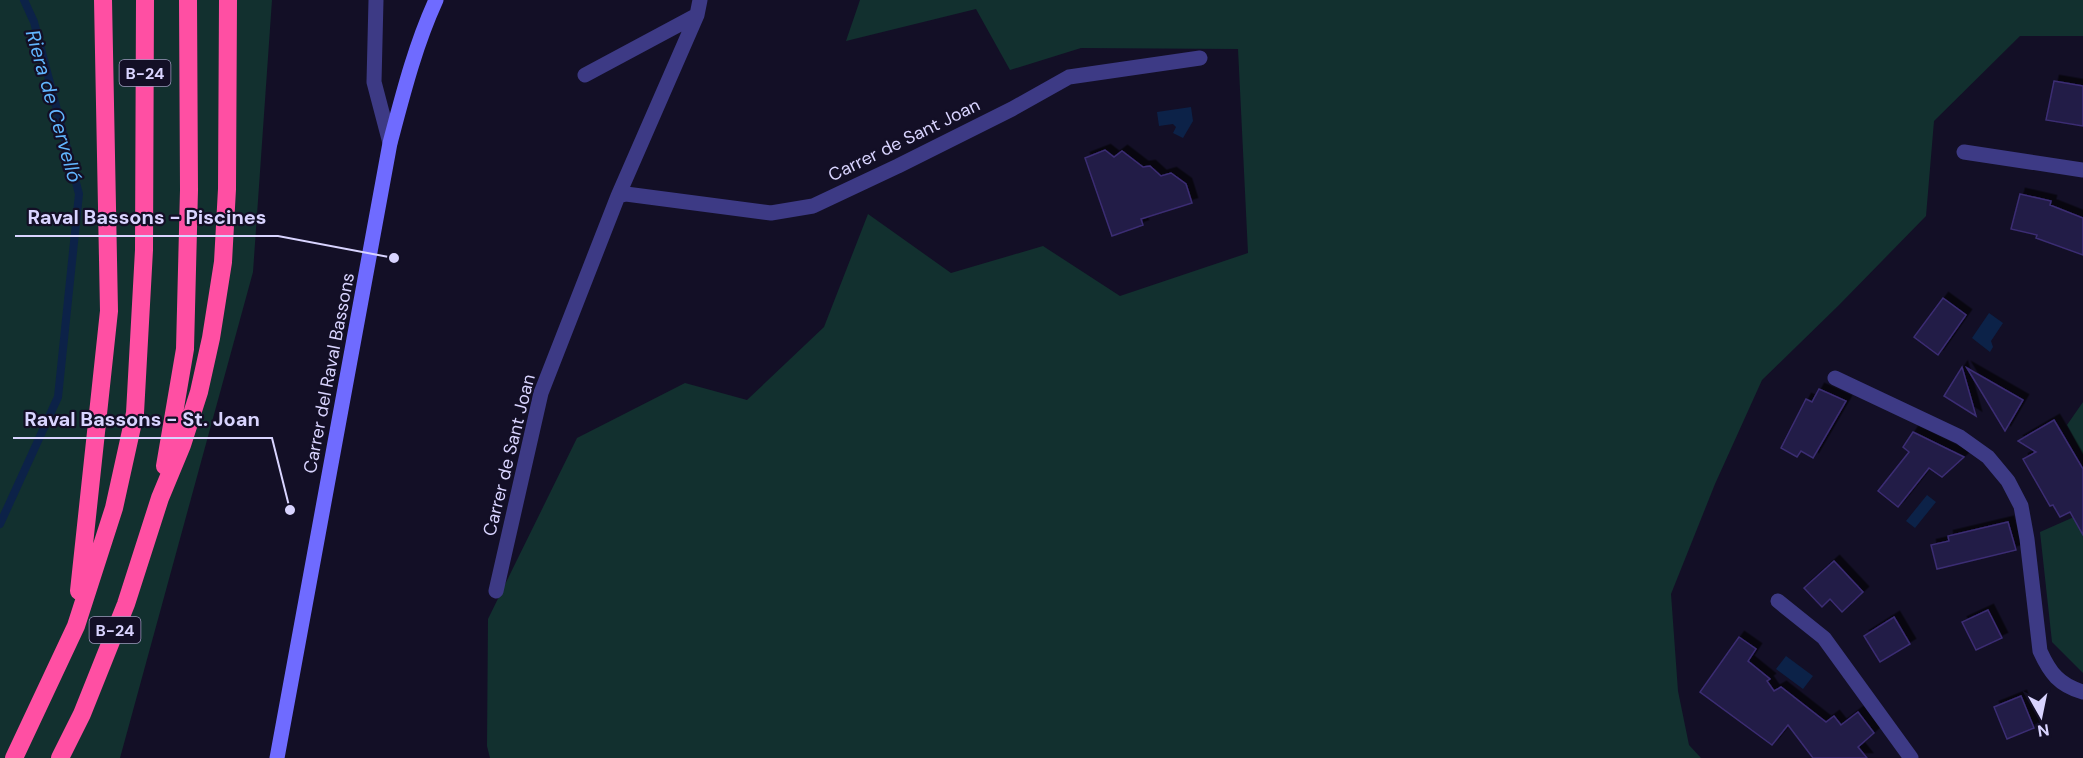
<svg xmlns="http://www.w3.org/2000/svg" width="2083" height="758" font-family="'DM Sans',sans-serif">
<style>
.green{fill:#12302f}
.water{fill:#0c2248}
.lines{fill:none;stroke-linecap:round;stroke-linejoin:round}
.stream{stroke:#0c2248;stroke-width:8}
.building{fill:#241b47;stroke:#3b2d73;stroke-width:1.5;filter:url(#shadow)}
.street{stroke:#3d3a85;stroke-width:15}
.secondary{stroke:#6f6bff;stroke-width:15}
.highway{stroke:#ff4fa3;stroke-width:18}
.labels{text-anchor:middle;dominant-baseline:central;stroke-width:4.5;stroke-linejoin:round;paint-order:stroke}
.shield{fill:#130f26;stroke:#9e99be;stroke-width:1.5}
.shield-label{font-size:16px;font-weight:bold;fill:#d9d4ff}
.street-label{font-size:18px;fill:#d9d4ff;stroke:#130f26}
.water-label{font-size:20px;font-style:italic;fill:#62b6ff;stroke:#130f26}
.leader{fill:none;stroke:#d9d4ff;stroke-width:2}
.callout-dot{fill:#d9d4ff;stroke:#130f26;stroke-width:2}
.callout-label{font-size:20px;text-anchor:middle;font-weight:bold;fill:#d9d4ff;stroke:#130f26;stroke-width:4.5;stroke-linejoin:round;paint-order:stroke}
</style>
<defs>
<filter id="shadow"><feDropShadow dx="5.5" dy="-5.5" stdDeviation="0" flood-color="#0009"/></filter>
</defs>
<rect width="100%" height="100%" fill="#130f26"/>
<path class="green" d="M 0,0 L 272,0 L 253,272 L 120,758 L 0,758 Z
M 860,0 L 2083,0 L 2083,36 L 2020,36 L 1934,121 L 1926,216 L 1839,305 L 1762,380 L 1715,484 L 1671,594 L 1678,691 L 1689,745 L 1701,758 L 490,758 L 487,746 L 488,619 L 577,438 L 685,383 L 747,400 L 824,327 L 868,214 L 951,273 L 1043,246 L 1120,296 L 1248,253 L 1238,49 L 1081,48 L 1010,70 L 976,9 L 846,41 Z
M 2083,402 L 2083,455 L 2067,425 Z
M 2083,513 L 2083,673 L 2052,642 L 2040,532 Z"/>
<path class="water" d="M 1191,107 L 1193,121 L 1183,138 L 1173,133 L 1176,127 L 1173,124 L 1159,126 L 1157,112 Z
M 1989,313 L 2003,323 L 1991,341 L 1993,347 L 1990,352 L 1972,338 Z
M 1927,495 L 1936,502 L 1915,528 L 1906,521 Z
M 1786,656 L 1813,676 L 1803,689 L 1776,669 Z"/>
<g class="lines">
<path class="stream" d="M 0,524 L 58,397 L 79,194 L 34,22 L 24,0"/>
</g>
<path class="building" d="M 2054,81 L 2083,86 L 2083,126 L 2046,120 Z
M 1105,150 L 1114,157 L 1122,151 L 1143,167 L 1150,166 L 1161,176 L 1171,173 L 1186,184 L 1192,203 L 1141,219 L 1143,225 L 1112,236 L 1085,158 Z
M 2020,194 L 2051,201 L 2050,205 L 2083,218 L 2083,255 L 2036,238 L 2037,235 L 2011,229 Z
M 1943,298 L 1966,315 L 1938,355 L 1914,337 Z
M 1962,367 L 1976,416 L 1944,396 Z
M 1967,368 L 2023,400 L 2005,431 Z
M 1819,389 L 1846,401 L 1813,458 L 1801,451 L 1797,457 L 1781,448 L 1806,399 L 1812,402 Z
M 2054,420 L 2083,469 L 2083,535 L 2070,512 L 2060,517 L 2053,505 L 2050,506 L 2023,459 L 2036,452 L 2018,441 Z
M 1913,432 L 1964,457 L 1942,477 L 1929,468 L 1898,507 L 1878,491 L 1909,452 L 1903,447 Z
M 2008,522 L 2016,550 L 1937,569 L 1931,545 L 1949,541 L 1948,536 Z
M 1834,561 L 1863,592 L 1842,612 L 1830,599 L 1822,607 L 1804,588 Z
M 1988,610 L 2002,638 L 1976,650 L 1962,622 Z
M 1894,617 L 1910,644 L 1880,662 L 1864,636 Z
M 1739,637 L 1756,649 L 1748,661 L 1770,679 L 1767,681 L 1774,691 L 1781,687 L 1826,722 L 1834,716 L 1841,725 L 1858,712 L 1874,733 L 1858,747 L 1867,758 L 1813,758 L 1788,725 L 1772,745 L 1700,692 Z
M 2021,696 L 2034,728 L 2007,739 L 1994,707 Z"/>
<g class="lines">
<path class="street" d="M 376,0 L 374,82 L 390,143
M 585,75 L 697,15
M 1964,152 L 2083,170
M 618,196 L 626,194 L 771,213 L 813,206 L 898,166 L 1012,109 L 1069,77 L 1200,58
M 1835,378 L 1960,437 L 1988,457 L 2008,481 L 2021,506 L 2027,539 L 2040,651 C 2050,673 2059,685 2083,692
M 496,591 L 541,393 L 618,196 L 697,15 L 700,0
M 1778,601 L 1824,638 L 1911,758"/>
<path class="secondary" d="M 277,758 L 390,143 C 403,94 415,46 436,0"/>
<path class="highway" d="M 165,466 L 185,349 L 189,190 L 188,0
M 79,591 L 109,311 L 103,0
M 14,758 L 76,626 L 114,508 L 135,413 L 144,250 L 145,0
M 60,758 L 82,714 L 126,604 L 160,498 L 182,445 L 199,392 L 211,338 L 223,262 L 227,189 L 228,0"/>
</g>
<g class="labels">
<g class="shield">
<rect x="119.5" y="60" width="51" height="26" rx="4.5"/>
<rect x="89.5" y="617" width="51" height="26" rx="4.5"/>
</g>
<g class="shield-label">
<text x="145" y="73">B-24</text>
<text x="115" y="630">B-24</text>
</g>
<g class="street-label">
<text transform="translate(904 140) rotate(-26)">Carrer de Sant Joan</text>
<text transform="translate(329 373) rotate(-79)">Carrer del Raval Bassons</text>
<text transform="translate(509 455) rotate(-76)">Carrer de Sant Joan</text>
</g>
<g class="water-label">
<text transform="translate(54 106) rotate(74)">Riera de Cervelló</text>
</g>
</g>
<path class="leader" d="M394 258L278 236H15M290 510L272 438H13"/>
<g class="callout-dot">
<circle cx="394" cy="258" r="6"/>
<circle cx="290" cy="510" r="6"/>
</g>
<g class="callout-label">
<text x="147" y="224">Raval Bassons - Piscines</text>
<text x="142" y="426">Raval Bassons - St. Joan</text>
</g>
<g transform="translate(2041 716) rotate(171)" stroke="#130f26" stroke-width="4.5" paint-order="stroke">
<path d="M0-4.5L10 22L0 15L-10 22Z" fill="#d9d4ff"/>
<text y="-9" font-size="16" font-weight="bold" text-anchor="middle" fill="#d9d4ff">N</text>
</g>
</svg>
